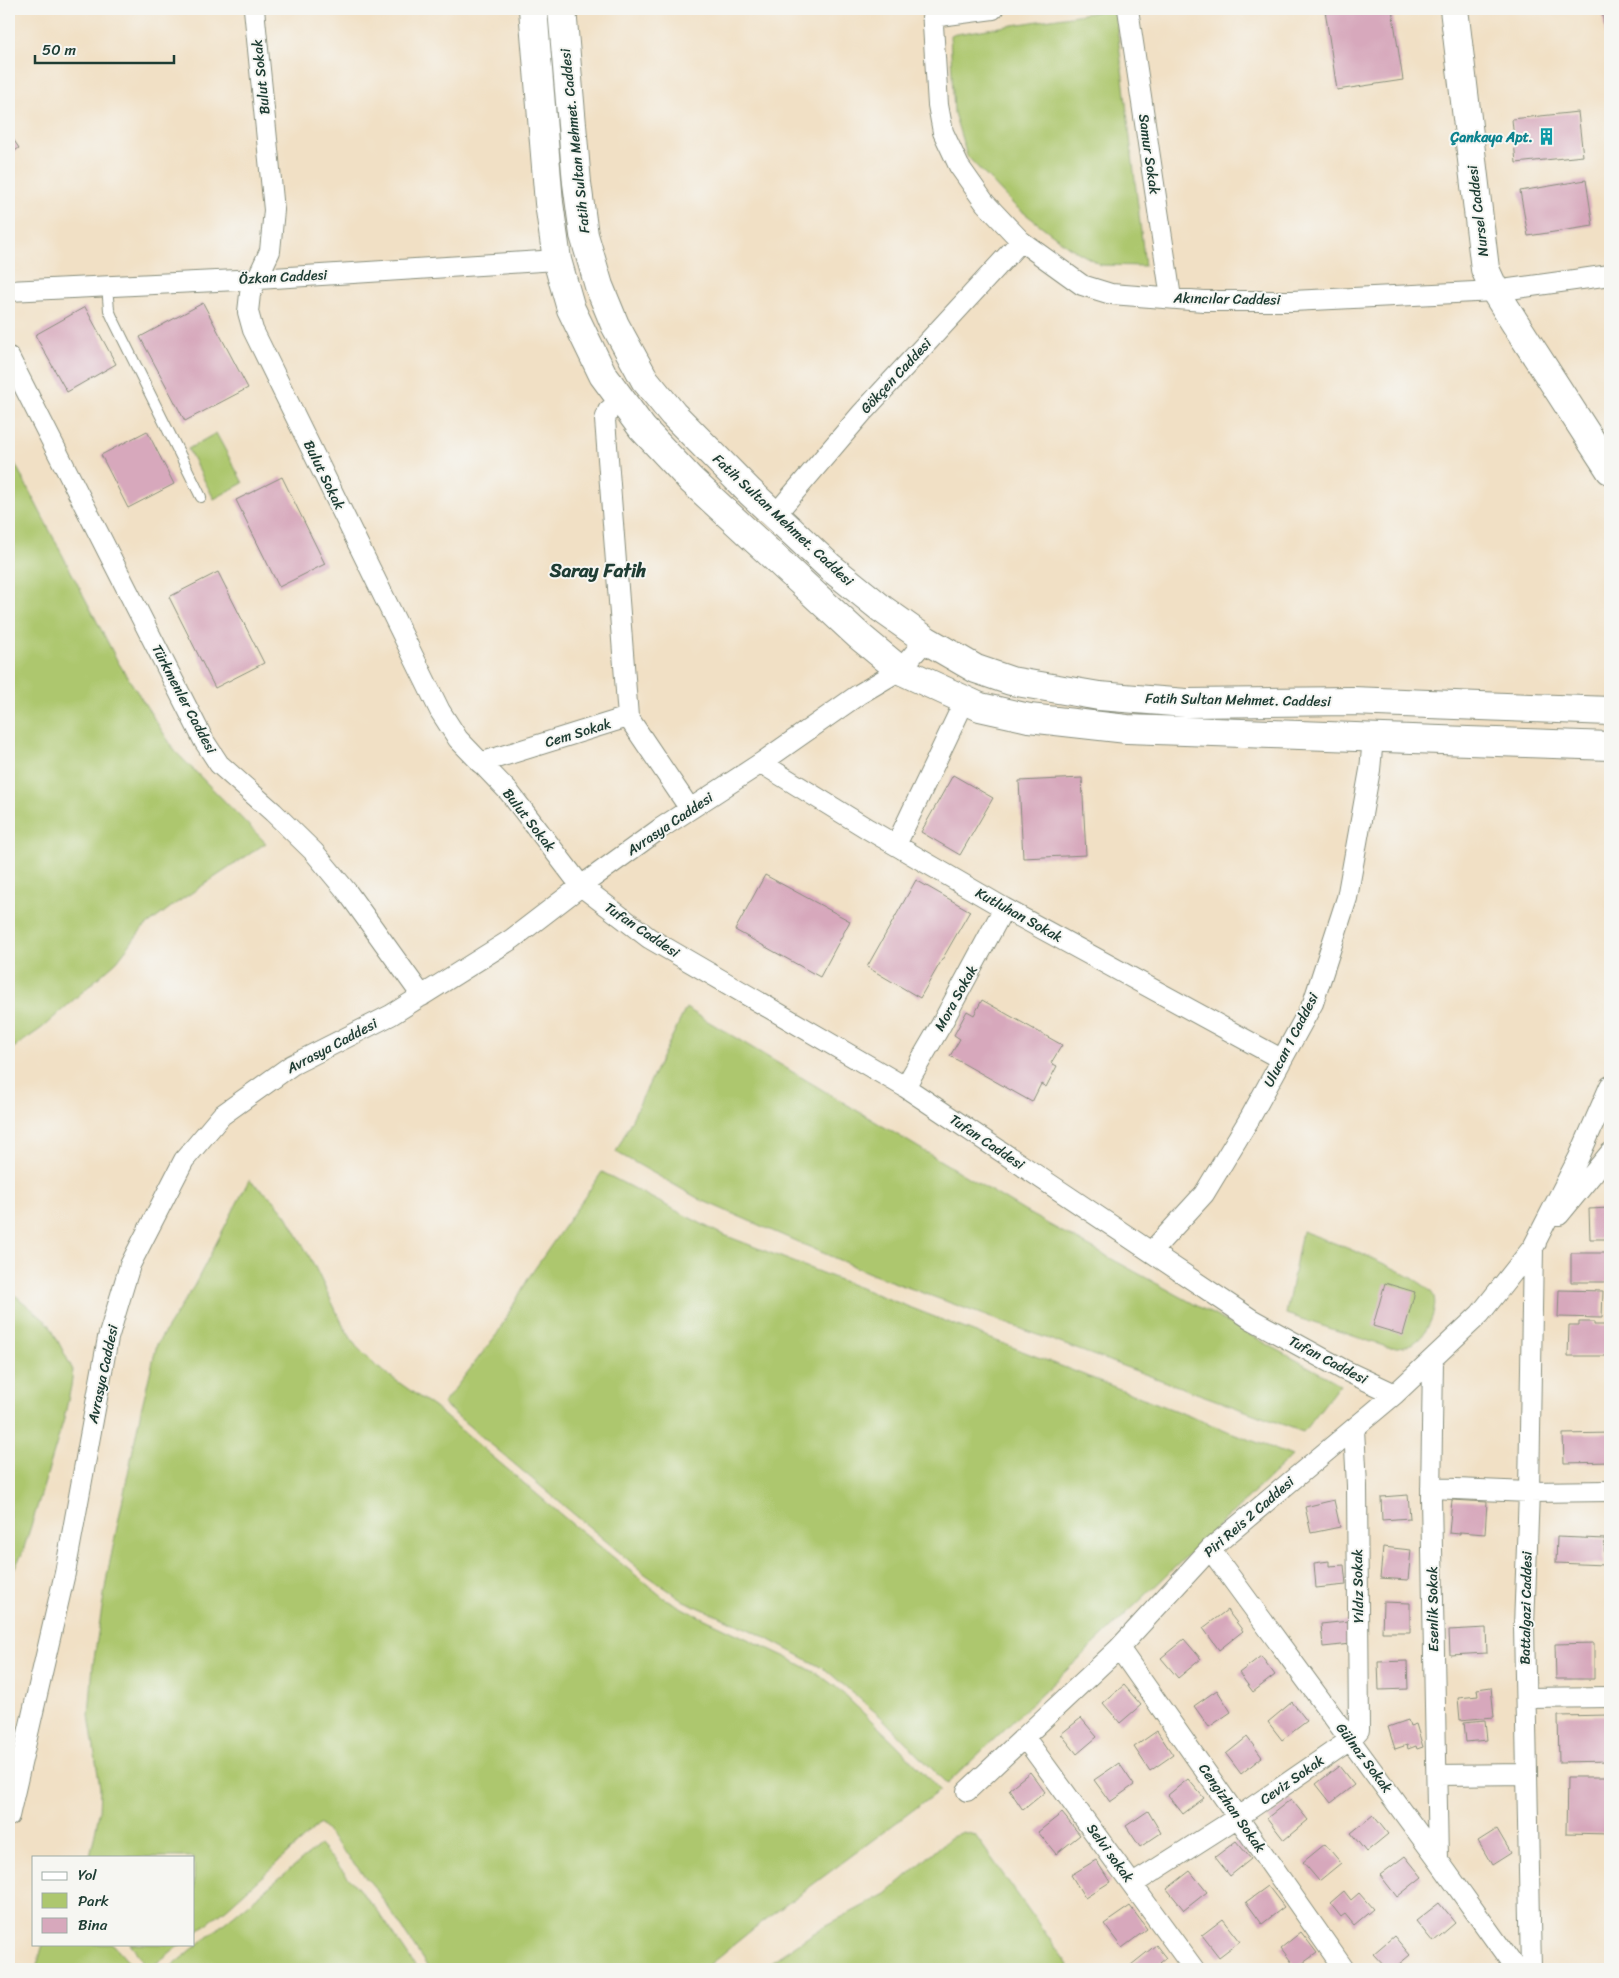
<svg xmlns="http://www.w3.org/2000/svg" width="1619" height="1978" font-family="Sriracha,sans-serif">
<style>
.green{fill:#adc76e;stroke:#668251}
.building{fill:#d7a8bc}
.lines{fill:none;stroke-linecap:round;stroke-linejoin:round}
.lane-casing{stroke:#888e7c;stroke-width:12}
.street-casing{stroke:#888e7c;stroke-width:22}
.secondary-casing{stroke:#888e7c;stroke-width:30}
.lane{stroke:#fff;stroke-width:10}
.street{stroke:#fff;stroke-width:20}
.secondary{stroke:#fff;stroke-width:28}
.labels{text-anchor:middle;dominant-baseline:central;stroke-width:4;stroke-linejoin:round;paint-order:stroke}
.street-label{font-size:14px;fill:#1f3d34;stroke:#f6f6f2}
.culture-label{font-size:14px;font-weight:bold;fill:#0d838f;stroke:#f6f6f2;text-anchor:end}
.district-label{font-size:19px;font-weight:bold;fill:#1f3d34;stroke:#f6f6f2}
</style>
<rect width="100%" height="100%" fill="#f6f6f2"/>
<filter id="ink" filterUnits="userSpaceOnUse"><feTurbulence type="fractalNoise" baseFrequency=".02" numOctaves="2"/><feDisplacementMap in="SourceGraphic" scale="10" xChannelSelector="R" yChannelSelector="G"/><feConvolveMatrix kernelMatrix="1 2 1 2 8 2 1 2 1" color-interpolation-filters="sRGB"/></filter>
<filter id="wash" filterUnits="userSpaceOnUse"><feTurbulence type="fractalNoise" baseFrequency=".0096" numOctaves="4" result="noise"/><feDisplacementMap in="SourceGraphic" scale="20" xChannelSelector="R" yChannelSelector="G"/><feGaussianBlur stdDeviation="1.12" result="paint"/><feColorMatrix in="noise" values="0 0 0 0 0 0 0 0 0 0 0 0 0 0 0 0 0 1.4 0 .05"/><feComposite in="paint" operator="in"/></filter>
<g filter="url(#wash)">
<rect width="100%" height="100%" fill="#f1e0c5"/>
<path class="green" d="M 1115,9 L 1145,266 L 1101,265 L 1069,247 L 1015,206 L 967,156 L 954,113 L 950,35 Z
M 216,433 L 243,483 L 214,499 L 188,449 Z
M 9,452 L 118,662 L 175,751 L 266,843 L 175,904 L 142,929 L 117,961 L 42,1028 L 9,1051 Z
M 686,1008 L 1026,1212 L 1340,1384 L 1303,1432 L 874,1275 L 701,1200 L 616,1152 Z
M 602,1172 L 719,1233 L 1292,1456 L 947,1784 L 881,1717 L 826,1670 L 757,1633 L 684,1601 L 645,1574 L 443,1404 L 497,1334 L 529,1277 Z
M 249,1180 L 273,1199 L 287,1216 L 314,1265 L 344,1327 L 356,1346 L 377,1367 L 435,1408 L 571,1523 L 664,1598 L 686,1610 L 786,1657 L 818,1674 L 836,1687 L 894,1742 L 940,1790 L 753,1929 L 704,1969 L 429,1969 L 376,1889 L 320,1824 L 227,1908 L 194,1934 L 194,1857 L 90,1857 L 99,1813 L 100,1788 L 89,1715 L 93,1665 L 107,1576 L 141,1410 L 157,1344 L 194,1286 Z
M 1302,1231 C 1324,1239 1429,1277 1434,1297 C 1437,1308 1431,1321 1426,1330 C 1418,1345 1403,1348 1387,1347 L 1286,1314 Z
M 9,1290 L 49,1324 L 73,1370 L 71,1386 L 64,1419 L 40,1498 L 22,1554 L 9,1578 Z
M 963,1832 L 975,1835 L 1071,1969 L 760,1969 L 823,1927 L 886,1894 L 950,1838 Z
M 320,1845 L 378,1911 L 417,1969 L 168,1969 Z
M 43,1944 L 113,1944 L 136,1969 L 36,1969 Z
M 130,1944 L 181,1944 L 149,1969 Z"/>
<g id="blocks">
<path class="building" d="M 1334,9 L 1392,9 L 1403,80 L 1337,90 L 1325,10 Z
M 1602,9 L 1610,9 L 1610,65 L 1609,65 Z
M 1578,112 L 1583,156 L 1516,163 L 1512,119 Z
M 9,133 L 19,148 L 9,155 Z
M 1586,180 L 1593,226 L 1528,236 L 1520,191 Z
M 203,303 L 248,388 L 185,421 L 140,337 Z
M 85,307 L 116,364 L 67,392 L 35,335 Z
M 147,431 L 174,484 L 128,508 L 101,455 Z
M 282,477 L 325,564 L 279,587 L 236,500 Z
M 218,572 L 264,663 L 215,688 L 169,597 Z
M 953,775 L 993,798 L 960,855 L 921,832 Z
M 1082,778 L 1086,855 L 1023,858 L 1019,781 Z
M 765,875 L 850,921 L 820,977 L 735,930 Z
M 916,880 L 970,911 L 920,998 L 867,967 Z
M 982,1000 L 1062,1045 L 1051,1063 L 1057,1066 L 1046,1087 L 1041,1084 L 1032,1102 L 950,1056 L 960,1039 L 954,1035 L 967,1011 L 974,1015 Z
M 1610,1208 L 1610,1239 L 1590,1239 L 1589,1209 Z
M 1571,1253 L 1609,1253 L 1609,1282 L 1571,1282 Z
M 1385,1283 L 1415,1292 L 1403,1335 L 1373,1326 Z
M 1559,1290 L 1603,1291 L 1602,1318 L 1558,1317 Z
M 1579,1322 L 1594,1322 L 1594,1325 L 1607,1325 L 1607,1356 L 1568,1356 L 1569,1325 L 1579,1325 Z
M 1610,1433 L 1610,1462 L 1564,1463 L 1563,1434 Z
M 1408,1495 L 1410,1518 L 1382,1520 L 1381,1497 Z
M 1334,1500 L 1340,1527 L 1311,1533 L 1305,1507 Z
M 1452,1500 L 1487,1502 L 1485,1534 L 1460,1532 L 1460,1534 L 1449,1533 Z
M 1557,1537 L 1605,1539 L 1604,1565 L 1556,1563 Z
M 1383,1547 L 1411,1550 L 1408,1580 L 1380,1578 Z
M 1329,1561 L 1329,1566 L 1344,1565 L 1346,1585 L 1316,1588 L 1314,1563 Z
M 1383,1602 L 1410,1603 L 1410,1632 L 1382,1632 Z
M 1227,1610 L 1243,1631 L 1219,1650 L 1203,1628 Z
M 1349,1621 L 1351,1644 L 1323,1647 L 1321,1624 Z
M 1486,1628 L 1487,1653 L 1450,1655 L 1449,1630 Z
M 1184,1639 L 1201,1659 L 1178,1678 L 1161,1658 Z
M 1594,1643 L 1594,1679 L 1556,1679 L 1555,1644 Z
M 1261,1656 L 1275,1675 L 1253,1692 L 1239,1673 Z
M 1407,1661 L 1408,1689 L 1379,1690 L 1378,1662 Z
M 1124,1685 L 1141,1705 L 1120,1723 L 1103,1703 Z
M 1491,1687 L 1494,1717 L 1460,1720 L 1458,1698 L 1478,1696 L 1477,1689 Z
M 1217,1690 L 1231,1712 L 1209,1727 L 1194,1706 Z
M 1292,1702 L 1307,1721 L 1282,1740 L 1268,1722 Z
M 1610,1715 L 1610,1761 L 1559,1762 L 1558,1716 Z
M 1081,1718 L 1097,1737 L 1077,1754 L 1061,1734 Z
M 1408,1720 L 1410,1726 L 1416,1724 L 1423,1747 L 1417,1749 L 1416,1746 L 1408,1749 L 1407,1745 L 1395,1749 L 1388,1727 Z
M 1485,1720 L 1487,1740 L 1466,1742 L 1464,1722 Z
M 1157,1731 L 1173,1755 L 1150,1771 L 1134,1747 Z
M 1247,1737 L 1262,1757 L 1241,1774 L 1226,1754 Z
M 1119,1763 L 1134,1785 L 1110,1802 L 1094,1780 Z
M 1339,1766 L 1354,1785 L 1331,1803 L 1316,1784 Z
M 1030,1772 L 1045,1792 L 1023,1810 L 1009,1789 Z
M 1567,1777 L 1610,1777 L 1610,1834 L 1566,1833 Z
M 1188,1779 L 1204,1798 L 1183,1814 L 1168,1795 Z
M 1291,1799 L 1308,1820 L 1284,1840 L 1267,1818 Z
M 1148,1811 L 1161,1833 L 1140,1847 L 1126,1826 Z
M 1062,1813 L 1080,1835 L 1056,1854 L 1038,1832 Z
M 1373,1815 L 1388,1834 L 1366,1852 L 1351,1833 Z
M 1497,1829 L 1511,1853 L 1492,1865 L 1478,1841 Z
M 1236,1841 L 1251,1859 L 1230,1876 L 1215,1857 Z
M 1325,1844 L 1341,1863 L 1319,1881 L 1303,1862 Z
M 1405,1856 L 1422,1877 L 1397,1897 L 1380,1875 Z
M 1096,1860 L 1110,1882 L 1085,1898 L 1071,1875 Z
M 1190,1871 L 1207,1892 L 1184,1910 L 1167,1889 Z
M 1268,1886 L 1284,1907 L 1262,1924 L 1246,1902 Z
M 1344,1891 L 1351,1900 L 1359,1893 L 1373,1909 L 1354,1925 L 1345,1914 L 1341,1917 L 1330,1903 Z
M 1439,1903 L 1455,1923 L 1433,1942 L 1416,1921 Z
M 1130,1906 L 1147,1929 L 1122,1948 L 1104,1924 Z
M 1223,1919 L 1240,1941 L 1219,1957 L 1202,1935 Z
M 1301,1932 L 1317,1953 L 1296,1968 L 1281,1948 Z
M 1394,1936 L 1410,1955 L 1393,1969 L 1387,1969 L 1373,1954 Z
M 1156,1945 L 1166,1958 L 1160,1963 L 1165,1969 L 1134,1969 L 1131,1965 Z"/>
</g>
</g>
<g filter="url(#ink)">
<use href="#blocks" fill-opacity="0" stroke="#888e7c" stroke-width="1"/>
<g class="lines">
<defs>
<path id="lane" d="M 107,286 L 109,310 L 113,319 L 201,497"/>
<path id="street" d="M 254,9 L 274,210 L 270,251 L 250,294 L 248,312 L 253,330 L 440,711 L 458,739 L 509,792 L 581,886 L 649,938 L 905,1087 L 1251,1319 L 1344,1370 L 1395,1394
M 932,9 L 938,105 L 943,132 L 959,166 L 985,203 L 1021,241 L 1082,285 L 1111,294 L 1204,301 L 1292,301 L 1495,291 L 1610,275
M 1128,9 L 1171,298
M 932,17 L 993,9
M 9,291 L 258,279 L 557,260
M 9,357 L 204,741 L 219,764 L 273,812 L 314,852 L 348,893 L 422,996
M 621,400 L 608,411 L 605,420 L 628,717
M 775,515 L 862,413 L 1021,241
M 480,763 L 628,717 L 690,809
M 761,763 L 868,829 L 1004,908 L 1281,1059
M 896,845 L 965,700
M 905,1087 L 941,1025 L 1004,908
M 1559,1215 L 1610,1153
M 1151,1252 L 1204,1194 L 1250,1118 L 1313,1003 L 1347,898 L 1370,770 L 1373,738
M 1433,1359 L 1431,1498 L 1438,1860
M 1431,1488 L 1529,1492 L 1610,1491
M 1210,1549 L 1438,1860 L 1516,1969
M 1119,1648 L 1344,1969
M 1526,1698 L 1610,1697
M 1025,1738 L 1194,1969
M 1437,1775 L 1527,1774
M 967,1791 L 1119,1648 L 1210,1549 L 1395,1394 L 1480,1314 L 1533,1247 L 1579,1157 L 1610,1086
M 9,1816 L 65,1573 L 108,1338 L 130,1265 L 184,1160 L 222,1115 L 292,1065 L 391,1015 L 512,939 L 581,886 L 661,828 L 761,763 L 858,695 L 900,670 L 926,640
M 1133,1884 L 1238,1817 L 1350,1740 L 1359,1730 L 1357,1486 L 1354,1429
M 1531,1969 L 1524,1626 L 1529,1492 L 1533,1247 L 1536,1243"/>
<path id="secondary" d="M 533,9 L 549,203 L 557,260 L 571,309 L 603,375 L 642,428 L 691,480 L 859,636 L 900,670 L 980,707 L 1029,718 L 1127,729 L 1610,746
M 562,9 L 577,183 L 584,235 L 599,286 L 615,325 L 645,380 L 673,414 L 750,492 L 830,567 L 882,609 L 926,640 L 976,669 L 1011,681 L 1099,696 L 1186,703 L 1352,701 L 1610,711
M 1454,9 L 1485,269 L 1495,291 L 1515,323 L 1610,470"/>
</defs>
<use href="#lane" class="lane-casing"/>
<use href="#street" class="street-casing"/>
<use href="#secondary" class="secondary-casing"/>
<use href="#lane" class="lane"/>
<use href="#street" class="street"/>
<use href="#secondary" class="secondary"/>
</g>
</g>
<defs>
<symbol id="building-bare" viewBox="-9 -9 18 18"><path d="M-4-6H4V6H1V3H-1V6H-4ZM-2.5-4.3h1.7v1.8h-1.7ZM.8-4.3h1.7v1.8H.8ZM-2.5-1h1.7V.8h-1.7ZM.8-1h1.7V.8H.8Z" fill="#0f9aa8" stroke="#f6f6f2" stroke-width="2.5" paint-order="stroke"/></symbol>
</defs>
<g fill-rule="evenodd">
<use href="#building-bare" x="1534" y="124" width="25" height="25"/>
</g>
<g class="labels">
<g class="street-label">
<text transform="translate(261 77) rotate(-96)">Bulut Sokak</text>
<text transform="translate(575 141) rotate(-96)">Fatih Sultan Mehmet. Caddesi</text>
<text transform="translate(1149 154) rotate(82)">Samur Sokak</text>
<text transform="translate(1478 211) rotate(-97)">Nursel Caddesi</text>
<text transform="translate(283 277) rotate(-3)">Özkan Caddesi</text>
<text transform="translate(1227 299) rotate(1)">Akıncılar Caddesi</text>
<text transform="translate(896 376) rotate(-47)">Gökçen Caddesi</text>
<text transform="translate(324 475) rotate(64)">Bulut Sokak</text>
<text transform="translate(783 520) rotate(43)">Fatih Sultan Mehmet. Caddesi</text>
<text transform="translate(184 699) rotate(62)">Türkmenler Caddesi</text>
<text transform="translate(1238 700) rotate(1)">Fatih Sultan Mehmet. Caddesi</text>
<text transform="translate(578 733) rotate(-17)">Cem Sokak</text>
<text transform="translate(529 820) rotate(52)">Bulut Sokak</text>
<text transform="translate(670 824) rotate(-34)">Avrasya Caddesi</text>
<text transform="translate(1019 915) rotate(29)">Kutluhan Sokak</text>
<text transform="translate(642 930) rotate(34)">Tufan Caddesi</text>
<text transform="translate(956 998) rotate(-61)">Mora Sokak</text>
<text transform="translate(1291 1040) rotate(-63)">Ulucan 1 Caddesi</text>
<text transform="translate(332 1046) rotate(-28)">Avrasya Caddesi</text>
<text transform="translate(987 1142) rotate(34)">Tufan Caddesi</text>
<text transform="translate(1328 1360) rotate(28)">Tufan Caddesi</text>
<text transform="translate(103 1374) rotate(-78)">Avrasya Caddesi</text>
<text transform="translate(1249 1517) rotate(-41)">Piri Reis 2 Caddesi</text>
<text transform="translate(1358 1586) rotate(-91)">Yıldız Sokak</text>
<text transform="translate(1526 1608) rotate(-89)">Battalgazi Caddesi</text>
<text transform="translate(1433 1609) rotate(-91)">Esenlik Sokak</text>
<text transform="translate(1364 1758) rotate(53)">Gülnaz Sokak</text>
<text transform="translate(1292 1780) rotate(-35)">Ceviz Sokak</text>
<text transform="translate(1232 1808) rotate(55)">Cengizhan Sokak</text>
<text transform="translate(1110 1853) rotate(54)">Selvi sokak</text>
</g>
<g class="culture-label">
<text x="1533" y="137">Çankaya Apt.</text>
</g>
<g class="district-label">
<text x="598" y="570">Saray Fatih</text>
</g>
</g>
<rect width="1619" height="1978" fill="none" stroke="#f6f6f2" stroke-width="30"/>
<rect x="32" y="1856" width="162" height="90" fill="#f6f6f2" stroke="#a0aca6"/>
<rect x="42" y="1872" width="25" height="8" fill="#ffffff" stroke="#a0aca6"/>
<text x="78" y="1880" font-size="15" fill="#1f3d34">Yol</text>
<rect x="42" y="1893" width="25" height="15" fill="#adc76e" stroke="#a0aca6"/>
<text x="78" y="1906" font-size="15" fill="#1f3d34">Park</text>
<rect x="42" y="1918" width="25" height="15" fill="#d7a8bc" stroke="#a0aca6"/>
<text x="78" y="1930" font-size="15" fill="#1f3d34">Bina</text>
<path d="M35 55v8h139v-8" fill="none" stroke="#1f3d34" stroke-width="2.5"/>
<text x="42" y="55" font-size="15" fill="#1f3d34" stroke="#f6f6f2" stroke-width="4" paint-order="stroke">50 m</text>
</svg>
